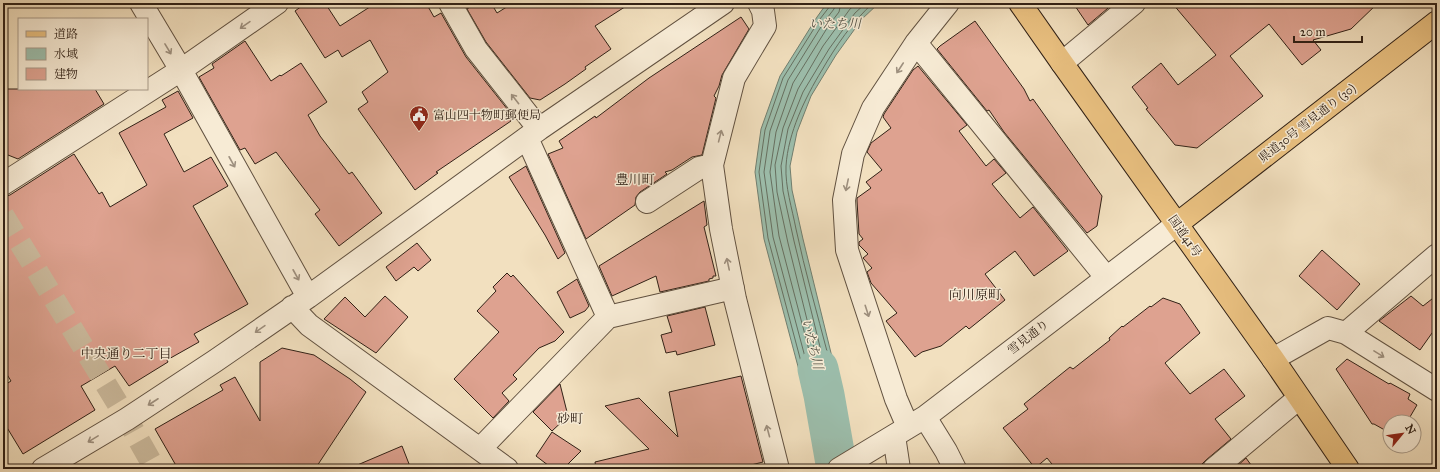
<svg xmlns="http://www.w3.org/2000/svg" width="1440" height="472" font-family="'IM FELL Great Primer','Noto Serif JP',serif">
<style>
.water{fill:#9cbeac;stroke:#717f70}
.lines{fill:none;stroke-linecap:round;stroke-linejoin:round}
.shore{stroke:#667061;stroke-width:1}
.river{stroke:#9cbeac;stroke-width:41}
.building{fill:#dea290;stroke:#312116}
.minor-tunnel{stroke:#cbba9d;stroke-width:22;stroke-dasharray:22 11;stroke-linecap:butt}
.minor-casing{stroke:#615140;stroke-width:24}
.major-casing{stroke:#312116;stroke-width:24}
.highway-casing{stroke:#312116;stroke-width:24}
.minor{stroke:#f7ebd5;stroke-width:22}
.major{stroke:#e9c080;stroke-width:22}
.highway{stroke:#e9c080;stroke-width:22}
.oneway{stroke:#9e907f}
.labels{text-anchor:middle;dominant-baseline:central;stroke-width:3;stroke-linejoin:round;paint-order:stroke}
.poi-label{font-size:12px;fill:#312116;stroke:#f7ebd5;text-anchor:start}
.street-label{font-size:12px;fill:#312116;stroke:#f7ebd5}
.water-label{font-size:13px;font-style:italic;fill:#515043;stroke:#f7ebd5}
.neighbourhood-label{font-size:13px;fill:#312116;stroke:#f7ebd5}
</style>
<rect width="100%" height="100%" fill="#f2e0bf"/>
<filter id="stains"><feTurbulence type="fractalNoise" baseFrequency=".005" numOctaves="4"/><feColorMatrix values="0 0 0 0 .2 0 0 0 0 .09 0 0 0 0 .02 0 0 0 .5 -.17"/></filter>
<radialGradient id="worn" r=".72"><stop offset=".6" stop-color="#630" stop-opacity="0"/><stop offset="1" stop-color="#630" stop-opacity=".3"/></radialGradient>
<path class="water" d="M 827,3 L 879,3 L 862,19 L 836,55 L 811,96 L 797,132 L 790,166 L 792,190 L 803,239 L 832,357 L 842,391 L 846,415 L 812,434 L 808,404 L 764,239 L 755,172 L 761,129 L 780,76 L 817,17 Z"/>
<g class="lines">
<path class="shore" d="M 830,3 L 830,6 L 820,19 L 783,78 L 765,130 L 759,172 L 768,238 L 812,403 L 815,425 L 817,426 L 840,413 L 841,411 C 838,392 832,374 828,355 C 817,313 805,271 796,229 C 792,208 785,187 786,166 C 788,133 805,98 822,70 C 836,46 852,22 873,3
M 835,3 L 834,9 L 824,22 L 788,80 L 770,131 L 764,172 L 773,237 L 817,402 L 819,417 L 821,418 L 835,410 L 833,393 L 823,359 L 794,241 L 783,191 L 781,166 L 788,129 L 803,92 L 829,49 L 855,13 L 866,3
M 841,3 L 839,12 L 829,25 L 793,83 L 776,132 L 770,172 L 779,236 L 824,407 L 825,409 L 829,406 L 828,394 L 817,360 L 788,243 L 777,192 L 775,165 L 783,128 L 798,89 L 823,46 L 850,9 L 857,3"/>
<path class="river" d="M 818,369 L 824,395 L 837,469"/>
</g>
<path class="building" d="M 306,3 L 325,3 L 340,26 L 376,3 L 426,3 L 434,17 L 441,13 L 466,57 L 512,115 L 511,121 L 436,172 L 438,173 L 415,190 L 358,109 L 368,102 L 362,92 L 388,72 L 370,40 L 342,57 L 338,50 L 325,58 L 295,11 Z
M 476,3 L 491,3 L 497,13 L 513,3 L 631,3 L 595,26 L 611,49 L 585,67 L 586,69 L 565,84 L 540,100 L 530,98 L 486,42 L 467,9 Z
M 1073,3 L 1114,3 L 1088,25 Z
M 1172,3 L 1378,3 L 1351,29 L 1313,40 L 1321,50 L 1302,65 L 1269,24 L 1230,56 L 1263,96 L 1197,148 L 1175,145 L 1146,109 L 1148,108 L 1132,87 L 1161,63 L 1178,85 L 1216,55 Z
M 741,17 L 749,29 L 722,75 L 719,86 L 714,96 L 716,98 L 702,155 L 692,157 L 672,170 L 665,172 L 667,174 L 640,192 L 636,197 L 635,205 L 586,239 L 548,154 L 563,148 L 559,141 L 595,116 L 596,118 L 649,78 Z
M 975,21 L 1024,89 L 1030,101 L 1033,99 L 1102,196 L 1097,226 L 1087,233 L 1004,132 L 989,110 L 987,111 L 937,49 L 940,46 Z
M 245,41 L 271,81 L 280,75 L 281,76 L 301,63 L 327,102 L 308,115 L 320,136 L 349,174 L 352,172 L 382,213 L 339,246 L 315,214 L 320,210 L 276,152 L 255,164 L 245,148 L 240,150 L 199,77 L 214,68 L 212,64 Z
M 918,66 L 967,125 L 959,131 L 986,166 L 994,159 L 1006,173 L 992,184 L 1020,218 L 1033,207 L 1068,251 L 1034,276 L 1015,251 L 985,274 L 1005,300 L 969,329 L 966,326 L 941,346 L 922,352 L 915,357 L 886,321 L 897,313 L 871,283 L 867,272 L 872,268 L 863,258 L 868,254 L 859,245 L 859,242 L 863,239 L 859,234 L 857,201 L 857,198 L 871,188 L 866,182 L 882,170 L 867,152 L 871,143 L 891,128 L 883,117 L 884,114 L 913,70 Z
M 3,89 L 95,89 L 104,104 L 18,159 L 3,153 Z
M 178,91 L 193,118 L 164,134 L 184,172 L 211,157 L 228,186 L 193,206 L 248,304 L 194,334 L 199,342 L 167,360 L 168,362 L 129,386 L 115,366 L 83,385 L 81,386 L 95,410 L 23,454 L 3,421 L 3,386 L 11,381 L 3,368 L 3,197 L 10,195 L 74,154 L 99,194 L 102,192 L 110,207 L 147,185 L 119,133 L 166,107 L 162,100 Z
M 526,166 L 565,253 L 558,259 L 545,235 L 509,177 Z
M 704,201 L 707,225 L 704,227 L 716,276 L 713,276 L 713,278 L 709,279 L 709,281 L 660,292 L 656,276 L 612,296 L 599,266 Z
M 417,243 L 431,260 L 418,271 L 414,267 L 396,281 L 386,267 Z
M 1322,250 L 1360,284 L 1337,310 L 1299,276 Z
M 507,273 L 511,277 L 513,275 L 564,332 L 555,341 L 539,348 L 513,375 L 517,379 L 502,393 L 509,401 L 493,418 L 454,379 L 499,332 L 477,311 L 496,291 L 493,287 Z
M 577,279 L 589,306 L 585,311 L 570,318 L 557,292 Z
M 1437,295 L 1437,326 L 1420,350 L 1379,321 L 1411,296 L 1423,306 Z
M 385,296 L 408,317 L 376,353 L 324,319 L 345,297 L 365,317 Z
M 1163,298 L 1180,304 L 1200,333 L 1165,363 L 1190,394 L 1224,369 L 1245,396 L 1215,419 L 1231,439 L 1206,460 L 1202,464 L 1202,469 L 1056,469 L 1047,458 L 1035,468 L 1003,428 L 1028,409 L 1024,404 L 1070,367 L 1073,369 L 1110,340 L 1109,338 L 1122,326 L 1123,327 L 1150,306 L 1151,307 Z
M 705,307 L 715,345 L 677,355 L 676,351 L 666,353 L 661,335 L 672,332 L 667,316 Z
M 282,348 L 314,355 L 350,379 L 366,392 L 315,469 L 178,469 L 155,429 L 223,390 L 220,385 L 235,377 L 260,421 L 260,362 Z
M 1347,359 L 1389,384 L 1390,383 L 1410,394 L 1408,399 L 1417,405 L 1407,422 L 1390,422 L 1390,433 L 1374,424 L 1372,424 L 1336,369 Z
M 741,376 L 763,462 L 735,469 L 596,469 L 595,462 L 649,449 L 605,406 L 639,398 L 678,437 L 669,392 Z
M 560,384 L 568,416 L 552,431 L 533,412 Z
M 552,432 L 581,451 L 563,469 L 553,469 L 536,456 Z
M 402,446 L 411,469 L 348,469 Z
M 1246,458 L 1254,469 L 1234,469 Z"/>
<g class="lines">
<path class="minor-tunnel" d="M 3,215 L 127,419 L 155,469"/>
<defs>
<path id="minor" d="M 141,3 L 181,70 L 308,297
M 450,3 L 476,49 L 539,129
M 759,3 L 763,11 L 765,26 L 734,78 L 712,165 L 721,229 L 735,299 L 778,469
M 916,43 L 1106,277
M 1062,63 L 1134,3
M 527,138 L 608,317
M 3,184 L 181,70 L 277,3
M 647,202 L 699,168 L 712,165
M 292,307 L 309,325 L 507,469
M 1346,333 L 1437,255
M 1273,359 L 1328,328 L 1346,333 L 1437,390
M 925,417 L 946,451 L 955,469
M 908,427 L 896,399 L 847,250 L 844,200 L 853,154 L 873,108 L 916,43 L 948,3
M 894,436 L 899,469
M 480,449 L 608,317 L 733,288
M 43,469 L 127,419 L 215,361 L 308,297 L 539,129 L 723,3
M 839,469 L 925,417 L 1177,224
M 1214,469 L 1299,398"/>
<path id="major" d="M 1177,224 L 1437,22"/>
<path id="highway" d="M 1020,3 L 1062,63 L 1273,359 L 1348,469"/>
</defs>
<use href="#minor" class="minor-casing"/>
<use href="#major" class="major-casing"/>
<use href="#highway" class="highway-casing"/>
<use href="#minor" class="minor"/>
<use href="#major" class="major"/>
<use href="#highway" class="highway"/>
</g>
<defs><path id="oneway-shaft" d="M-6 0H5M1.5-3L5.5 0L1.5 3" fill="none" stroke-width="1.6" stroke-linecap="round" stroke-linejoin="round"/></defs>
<g class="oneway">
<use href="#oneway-shaft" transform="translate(245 25) rotate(145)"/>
<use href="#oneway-shaft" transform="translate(168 49) rotate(59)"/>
<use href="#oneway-shaft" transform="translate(900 68) rotate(123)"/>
<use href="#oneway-shaft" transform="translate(515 99) rotate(-128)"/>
<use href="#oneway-shaft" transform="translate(720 136) rotate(-76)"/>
<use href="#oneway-shaft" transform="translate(232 162) rotate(61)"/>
<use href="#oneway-shaft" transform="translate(847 185) rotate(102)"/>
<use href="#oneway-shaft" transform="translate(728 264) rotate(-102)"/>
<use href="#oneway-shaft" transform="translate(296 275) rotate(61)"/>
<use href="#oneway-shaft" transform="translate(867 311) rotate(72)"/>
<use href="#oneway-shaft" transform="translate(260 329) rotate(145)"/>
<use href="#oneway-shaft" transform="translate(1379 354) rotate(32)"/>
<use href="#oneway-shaft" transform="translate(153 402) rotate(147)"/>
<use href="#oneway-shaft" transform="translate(768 431) rotate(-105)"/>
<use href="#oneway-shaft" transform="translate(93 439) rotate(149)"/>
</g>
<defs>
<symbol id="civic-pin" viewBox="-11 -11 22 30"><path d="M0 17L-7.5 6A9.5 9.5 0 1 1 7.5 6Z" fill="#8f2418" stroke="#f7ebd5"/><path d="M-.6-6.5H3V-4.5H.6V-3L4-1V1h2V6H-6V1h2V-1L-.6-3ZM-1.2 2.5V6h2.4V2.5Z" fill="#fff"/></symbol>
</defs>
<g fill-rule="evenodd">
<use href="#civic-pin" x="408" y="104" width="22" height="30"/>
</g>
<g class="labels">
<g class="poi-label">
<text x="433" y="115">富山四十物町郵便局</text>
</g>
<g class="street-label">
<text transform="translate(1307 123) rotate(-38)">県道30号 雪見通り (30)</text>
<text transform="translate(1185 236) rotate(55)">国道41号</text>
<text transform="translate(1028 337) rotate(-38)">雪見通り</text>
</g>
<g class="water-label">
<text x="835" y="24">いたち川</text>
<text transform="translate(812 344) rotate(76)">いたち川</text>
</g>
<g class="neighbourhood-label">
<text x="635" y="180">豊川町</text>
<text x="975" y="295">向川原町</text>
<text x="126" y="354">中央通り二丁目</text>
<text x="570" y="419">砂町</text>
</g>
</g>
<rect width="1440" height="472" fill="none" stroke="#f2e0bf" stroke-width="16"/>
<rect x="4" y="4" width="1432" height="464" fill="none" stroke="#312116" stroke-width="2"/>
<rect x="8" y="8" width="1424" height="456" fill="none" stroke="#312116"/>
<rect x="18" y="18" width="130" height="72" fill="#f7ebd5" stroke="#a89a89"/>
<rect x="26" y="31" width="20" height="6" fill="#e9c080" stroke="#a89a89"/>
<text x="54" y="38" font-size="12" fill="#312116">道路</text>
<rect x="26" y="48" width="20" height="12" fill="#9cbeac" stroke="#a89a89"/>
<text x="54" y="58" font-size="12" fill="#312116">水域</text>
<rect x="26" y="68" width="20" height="12" fill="#dea290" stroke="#a89a89"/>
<text x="54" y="78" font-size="12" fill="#312116">建物</text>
<g transform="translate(1402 434) rotate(61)"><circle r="19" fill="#f7ebd5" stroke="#a89a89"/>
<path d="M0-3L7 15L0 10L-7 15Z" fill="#8f2418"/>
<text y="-6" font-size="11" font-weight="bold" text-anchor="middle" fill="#312116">N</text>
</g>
<path d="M1294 36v6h68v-6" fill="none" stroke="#312116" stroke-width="2"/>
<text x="1300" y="36" font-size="12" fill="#312116" stroke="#f7ebd5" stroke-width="3" paint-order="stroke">20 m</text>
<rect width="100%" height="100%" filter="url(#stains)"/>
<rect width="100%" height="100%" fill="url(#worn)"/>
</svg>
